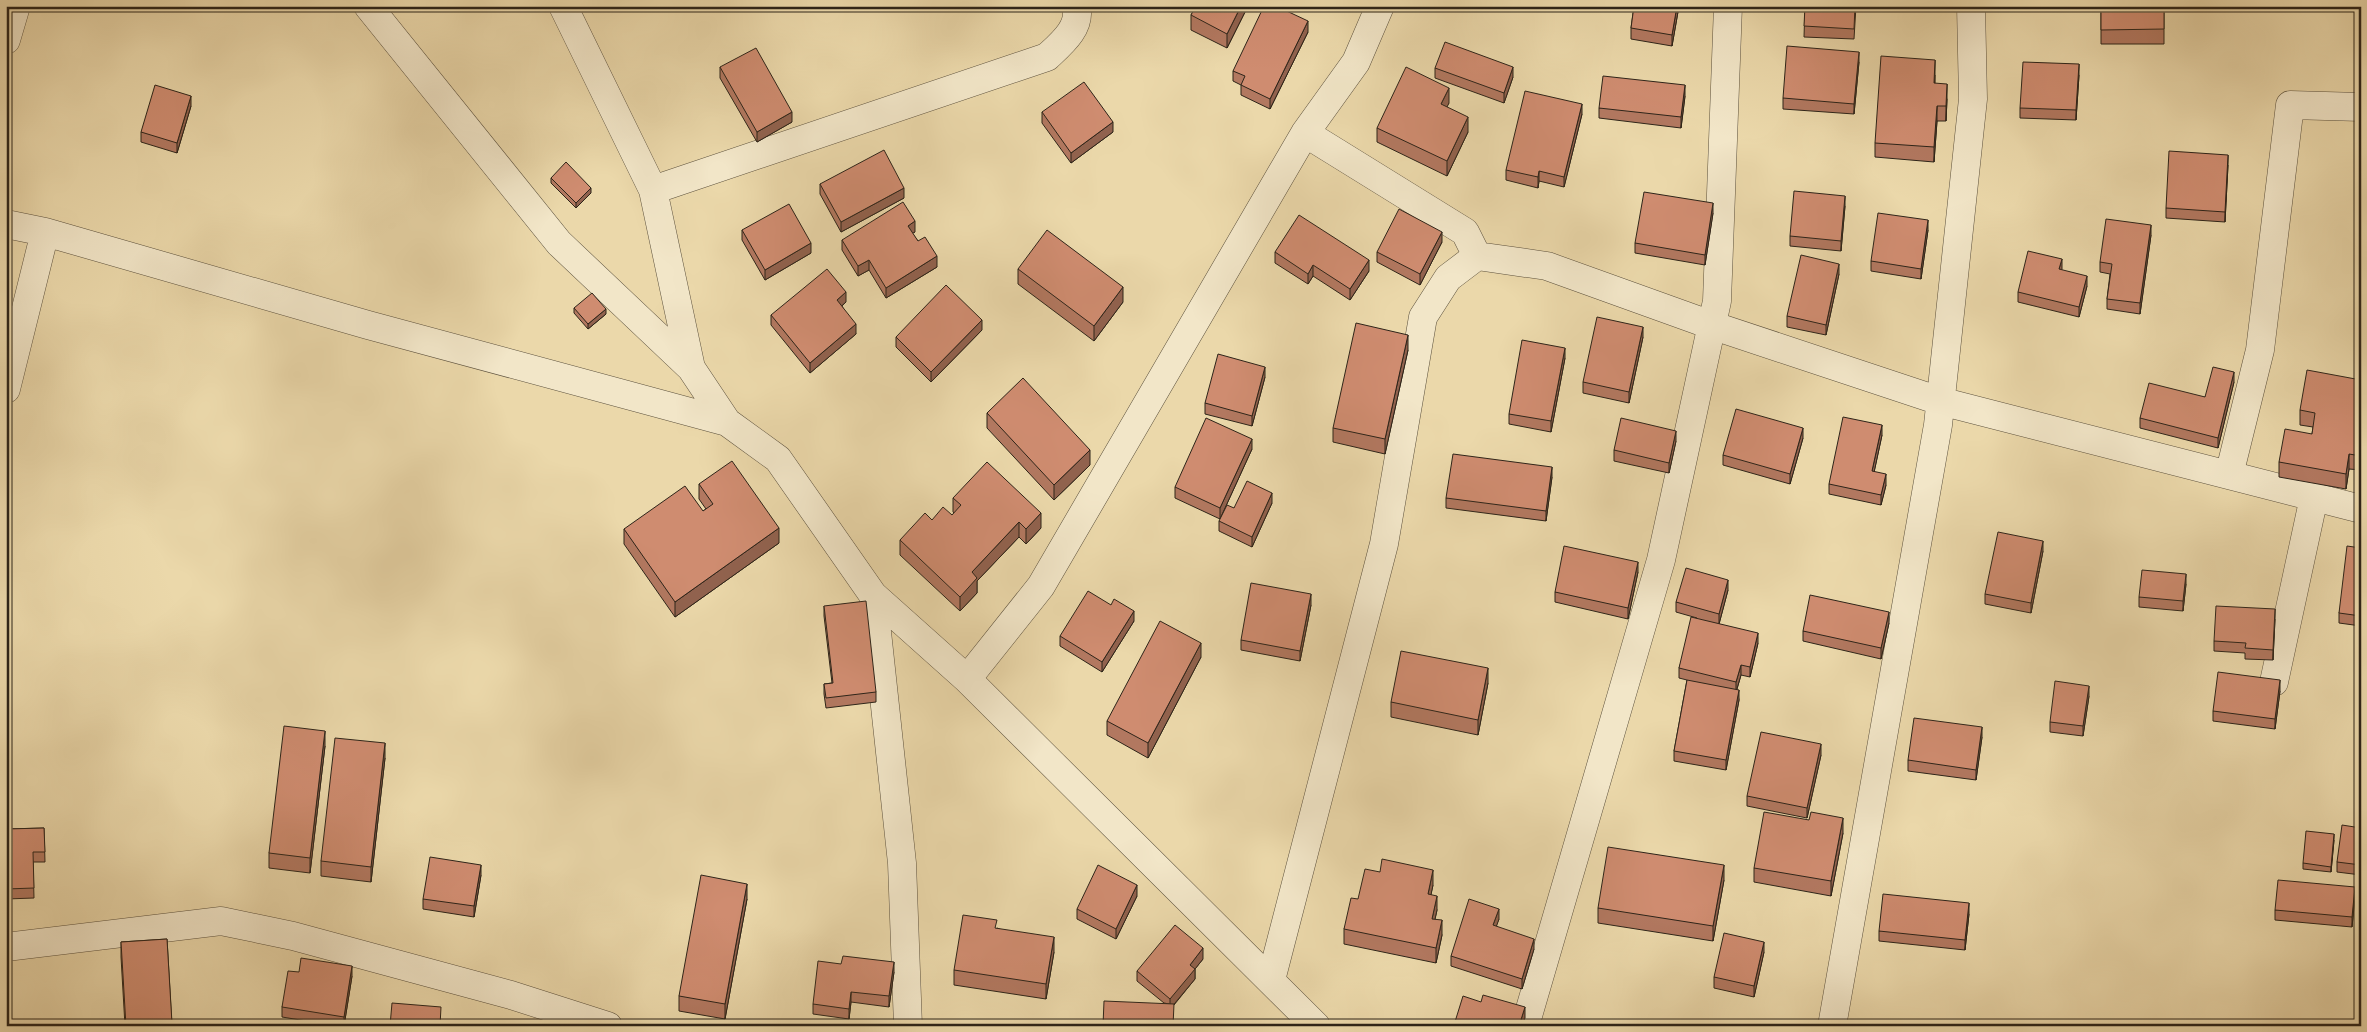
<svg xmlns="http://www.w3.org/2000/svg" width="2367" height="1032" font-family="'IM FELL DW Pica',serif">
<style>
.lines{fill:none;stroke-linecap:round;stroke-linejoin:round}
.street-casing{stroke:#5c513d;stroke-width:29}
.street{stroke:#f2e6c8;stroke-width:28}
.wall{fill:#b27860;stroke:#2d2419}
.shaded-wall{fill:#91624e;stroke:#2d2419}
.building{fill:#cf8c70;stroke:#2d2419}
</style>
<rect width="100%" height="100%" fill="#ebd8aa"/>
<filter id="stains"><feTurbulence type="fractalNoise" baseFrequency=".004" numOctaves="4"/><feColorMatrix values="0 0 0 0 .2 0 0 0 0 .09 0 0 0 0 .02 0 0 0 .5 -.17"/></filter>
<radialGradient id="worn" r=".72"><stop offset=".6" stop-color="#630" stop-opacity="0"/><stop offset="1" stop-color="#630" stop-opacity=".3"/></radialGradient>
<g class="lines">
<defs>
<path id="street" d="M 368,6 L 559,243 L 691,368
M 563,6 L 653,190 L 691,368 L 727,422 L 778,459 L 873,595 L 967,679 L 1316,1026
M 6,40 L 16,6
M 653,190 L 1047,57 C 1061,44 1082,27 1076,6
M 6,224 L 45,232 L 368,325 L 727,422
M 1477,256 L 1547,266 L 1711,325 L 1940,401 L 2361,509
M 6,389 L 45,232
M 2229,475 L 2260,350 L 2290,105 L 2361,107
M 873,595 L 902,863 L 908,1026
M 967,679 L 1041,586 L 1305,133 L 1356,62 L 1380,6
M 2274,682 L 2314,497
M 6,947 L 221,921 L 293,936 L 511,995 L 608,1026
M 1271,980 L 1384,544 L 1423,317 L 1448,278 L 1477,256 L 1465,232 L 1305,133
M 1525,1026 L 1661,560 L 1717,301 L 1728,6
M 1832,1026 L 1938,425 L 1973,99 L 1971,6"/>
</defs>
<use href="#street" class="street-casing"/>
<use href="#street" class="street"/>
</g>
<path class="wall" d="M 1196,6 L 1248,6 L 1227,48 L 1191,30 L 1191,15 Z
M 1634,6 L 1679,6 L 1672,46 L 1631,39 L 1631,28 Z
M 1805,6 L 1856,6 L 1854,39 L 1804,37 Z
M 2101,6 L 2164,6 L 2164,44 L 2101,44 Z
M 1308,32 L 1270,109 L 1241,95 L 1241,85 L 1233,81 L 1233,71 Z
M 1859,62 L 1854,114 L 1783,109 L 1783,98 Z
M 720,67 L 792,122 L 757,142 L 720,78 Z
M 1435,68 L 1513,77 L 1504,103 L 1435,78 Z
M 1935,75 L 1935,83 L 1947,99 L 1946,121 L 1937,121 L 1934,162 L 1875,157 L 1875,143 Z
M 2079,75 L 2076,120 L 2020,118 L 2020,108 Z
M 1685,96 L 1681,128 L 1599,118 L 1599,108 Z
M 1449,103 L 1446,107 L 1468,132 L 1447,176 L 1377,142 L 1377,128 Z
M 191,106 L 177,153 L 141,142 L 141,132 Z
M 1042,112 L 1113,132 L 1071,163 L 1042,123 Z
M 1582,114 L 1564,187 L 1539,181 L 1538,188 L 1506,180 L 1506,170 Z
M 2228,165 L 2225,222 L 2166,218 L 2166,208 Z
M 551,178 L 591,193 L 576,208 L 551,183 Z
M 820,184 L 904,198 L 841,232 L 820,194 Z
M 1845,206 L 1841,251 L 1790,246 L 1790,236 Z
M 1713,213 L 1705,265 L 1635,253 L 1635,243 Z
M 742,230 L 811,253 L 765,280 L 742,240 Z
M 1928,230 L 1921,279 L 1871,271 L 1871,261 Z
M 915,232 L 912,233 L 918,241 L 937,267 L 886,298 L 869,270 L 858,276 L 842,250 L 842,240 Z
M 2151,235 L 2140,314 L 2107,309 L 2107,299 L 2110,274 L 2100,272 L 2100,262 Z
M 1442,242 L 1420,285 L 1377,262 L 1377,252 Z
M 1275,252 L 1369,271 L 1350,300 L 1313,276 L 1308,284 L 1275,263 Z
M 1018,269 L 1123,302 L 1094,341 L 1018,284 Z
M 2061,270 L 2087,286 L 2079,317 L 2018,302 L 2018,292 Z
M 1839,274 L 1826,335 L 1787,327 L 1787,316 Z
M 846,302 L 842,306 L 856,334 L 810,373 L 771,325 L 771,315 Z
M 574,308 L 606,314 L 588,329 L 574,313 Z
M 982,330 L 931,382 L 896,347 L 896,337 Z
M 1643,337 L 1629,403 L 1583,393 L 1583,382 Z
M 1408,350 L 1385,454 L 1333,442 L 1333,428 Z
M 1565,358 L 1551,432 L 1509,424 L 1509,414 Z
M 1265,377 L 1252,426 L 1205,414 L 1205,403 Z
M 2361,380 L 2361,470 L 2349,469 L 2346,489 L 2279,477 L 2279,462 L 2312,434 L 2313,427 L 2300,425 L 2300,410 Z
M 2234,382 L 2218,448 L 2140,428 L 2140,418 L 2205,397 Z
M 987,413 L 1090,465 L 1054,500 L 987,428 Z
M 1882,435 L 1874,472 L 1886,485 L 1881,505 L 1829,494 L 1829,484 Z
M 1803,438 L 1790,484 L 1723,465 L 1723,455 Z
M 1676,441 L 1669,473 L 1614,461 L 1614,450 Z
M 1252,449 L 1220,519 L 1175,498 L 1175,487 Z
M 1552,477 L 1546,521 L 1446,508 L 1446,498 Z
M 699,484 L 779,543 L 675,617 L 624,544 L 624,529 L 703,511 L 706,509 L 699,499 Z
M 953,498 L 1041,528 L 1026,544 L 1019,537 L 977,581 L 977,593 L 960,611 L 900,555 L 900,540 L 932,520 L 952,515 L 954,513 L 953,512 Z
M 1272,503 L 1252,547 L 1219,531 L 1219,521 L 1234,508 Z
M 2361,548 L 2361,626 L 2339,623 L 2339,613 Z
M 2043,551 L 2031,613 L 1985,604 L 1985,594 Z
M 1638,572 L 1628,619 L 1555,602 L 1555,592 Z
M 2186,584 L 2183,611 L 2139,607 L 2139,597 Z
M 1728,590 L 1719,624 L 1758,643 L 1750,677 L 1741,675 L 1737,689 L 1739,700 L 1726,770 L 1674,761 L 1674,751 L 1687,680 L 1679,678 L 1679,668 L 1697,618 L 1676,612 L 1676,602 Z
M 1311,605 L 1300,661 L 1241,650 L 1241,640 Z
M 824,606 L 876,692 L 876,702 L 826,708 L 824,694 L 824,684 L 832,683 L 824,616 Z
M 2275,619 L 2273,660 L 2245,659 L 2245,653 L 2214,651 L 2214,641 Z
M 1134,621 L 1102,672 L 1060,646 L 1060,636 Z
M 1889,623 L 1881,659 L 1803,641 L 1803,631 Z
M 1201,657 L 1148,758 L 1107,735 L 1107,721 Z
M 1488,683 L 1478,735 L 1391,717 L 1391,702 Z
M 2280,691 L 2275,729 L 2213,721 L 2213,711 Z
M 2089,696 L 2083,736 L 2050,732 L 2050,722 Z
M 1982,737 L 1976,780 L 1908,771 L 1908,760 Z
M 325,746 L 310,873 L 269,868 L 269,853 Z
M 1821,755 L 1807,818 L 1747,806 L 1747,796 Z
M 385,758 L 371,882 L 321,876 L 321,861 Z
M 44,828 L 45,862 L 33,862 L 34,898 L 6,899 L 6,829 Z
M 2361,828 L 2361,875 L 2337,872 L 2337,862 Z
M 1843,833 L 1831,896 L 1754,882 L 1754,868 Z
M 2334,840 L 2331,872 L 2303,869 L 2303,863 Z
M 481,875 L 474,917 L 423,909 L 423,899 Z
M 1724,880 L 1713,941 L 1598,923 L 1598,908 Z
M 1433,885 L 1431,894 L 1437,910 L 1435,919 L 1442,935 L 1436,963 L 1344,944 L 1344,929 L 1358,899 Z
M 1137,896 L 1116,939 L 1077,919 L 1077,909 Z
M 2355,897 L 2352,927 L 2275,920 L 2275,910 Z
M 747,899 L 725,1019 L 679,1011 L 679,996 Z
M 1969,914 L 1965,950 L 1879,941 L 1879,931 Z
M 1499,919 L 1496,926 L 1534,949 L 1522,989 L 1451,966 L 1451,956 Z
M 997,928 L 1054,952 L 1046,999 L 954,985 L 954,970 Z
M 167,939 L 172,1026 L 125,1026 L 121,957 L 121,942 Z
M 1764,952 L 1754,997 L 1714,988 L 1714,977 Z
M 1203,959 L 1195,969 L 1195,979 L 1174,1005 L 1164,1003 L 1137,981 L 1137,971 Z
M 299,972 L 352,976 L 344,1026 L 337,1026 L 282,1017 L 282,1007 Z
M 894,972 L 889,1007 L 851,1002 L 849,1019 L 813,1014 L 813,1004 Z"/>
<path class="shaded-wall" d="M 1241,6 L 1248,6 L 1227,48 L 1227,34 Z
M 1677,6 L 1679,6 L 1672,46 L 1672,35 Z
M 1308,21 L 1308,32 L 1270,109 L 1270,99 Z
M 1859,52 L 1859,62 L 1854,114 L 1854,104 Z
M 1935,60 L 1935,75 L 1934,98 L 1934,83 Z
M 2079,64 L 2079,75 L 2076,120 L 2076,110 Z
M 1513,67 L 1513,77 L 1504,103 L 1504,93 Z
M 1947,84 L 1947,99 L 1946,121 L 1946,106 Z
M 1685,85 L 1685,96 L 1681,128 L 1681,117 Z
M 1449,88 L 1449,103 L 1441,119 L 1441,104 Z
M 191,96 L 191,106 L 177,153 L 177,143 Z
M 1582,104 L 1582,114 L 1564,187 L 1564,177 Z
M 1937,106 L 1937,121 L 1934,162 L 1934,147 Z
M 792,112 L 792,122 L 757,142 L 757,132 Z
M 1468,117 L 1468,132 L 1447,176 L 1447,161 Z
M 1113,122 L 1113,132 L 1071,163 L 1071,153 Z
M 2228,155 L 2228,165 L 2225,222 L 2225,212 Z
M 1539,171 L 1539,181 L 1538,188 L 1538,177 Z
M 591,188 L 591,193 L 576,208 L 576,203 Z
M 904,188 L 904,198 L 841,232 L 841,222 Z
M 1845,196 L 1845,206 L 1841,251 L 1841,241 Z
M 1713,203 L 1713,213 L 1705,265 L 1705,255 Z
M 1928,220 L 1928,230 L 1921,279 L 1921,269 Z
M 915,221 L 915,232 L 908,236 L 908,226 Z
M 2151,225 L 2151,235 L 2140,314 L 2140,303 Z
M 1442,232 L 1442,242 L 1420,285 L 1420,274 Z
M 811,243 L 811,253 L 765,280 L 765,270 Z
M 937,256 L 937,267 L 886,298 L 886,288 Z
M 2062,259 L 2062,269 L 2059,279 L 2059,269 Z
M 869,260 L 869,270 L 858,276 L 858,266 Z
M 1369,260 L 1369,271 L 1350,300 L 1350,289 Z
M 1839,264 L 1839,274 L 1826,335 L 1826,325 Z
M 1313,265 L 1313,276 L 1308,284 L 1308,274 Z
M 2087,276 L 2087,286 L 2079,317 L 2079,307 Z
M 1123,287 L 1123,302 L 1094,341 L 1094,326 Z
M 846,292 L 846,302 L 837,310 L 837,300 Z
M 606,309 L 606,314 L 588,329 L 588,324 Z
M 982,320 L 982,330 L 931,382 L 931,372 Z
M 856,324 L 856,334 L 810,373 L 810,363 Z
M 1643,327 L 1643,337 L 1629,403 L 1629,392 Z
M 1408,335 L 1408,350 L 1385,454 L 1385,439 Z
M 1565,348 L 1565,358 L 1551,432 L 1551,421 Z
M 1265,367 L 1265,377 L 1252,426 L 1252,416 Z
M 2234,372 L 2234,382 L 2218,448 L 2218,438 Z
M 1882,425 L 1882,435 L 1872,482 L 1872,471 Z
M 1803,428 L 1803,438 L 1790,484 L 1790,474 Z
M 1676,431 L 1676,441 L 1669,473 L 1669,463 Z
M 1252,439 L 1252,449 L 1220,519 L 1220,508 Z
M 1090,450 L 1090,465 L 1054,500 L 1054,485 Z
M 2349,454 L 2349,469 L 2346,489 L 2346,474 Z
M 1552,467 L 1552,477 L 1546,521 L 1546,511 Z
M 1886,474 L 1886,485 L 1881,505 L 1881,495 Z
M 1272,493 L 1272,503 L 1252,547 L 1252,537 Z
M 1041,513 L 1041,528 L 1026,544 L 1026,529 Z
M 1019,522 L 1019,537 L 977,581 L 977,593 L 960,611 L 960,597 L 972,572 Z
M 779,528 L 779,543 L 675,617 L 675,602 Z
M 2043,541 L 2043,551 L 2031,613 L 2031,603 Z
M 1638,562 L 1638,572 L 1628,619 L 1628,608 Z
M 2186,574 L 2186,584 L 2183,611 L 2183,601 Z
M 1728,580 L 1728,590 L 1719,624 L 1719,614 Z
M 1311,594 L 1311,605 L 1300,661 L 1300,651 Z
M 2275,609 L 2275,619 L 2273,660 L 2273,650 Z
M 1134,611 L 1134,621 L 1102,672 L 1102,662 Z
M 1889,612 L 1889,623 L 1881,659 L 1881,648 Z
M 1758,633 L 1758,643 L 1750,677 L 1750,667 Z
M 1201,643 L 1201,657 L 1148,758 L 1148,743 Z
M 1741,665 L 1741,675 L 1736,692 L 1736,682 Z
M 1488,668 L 1488,683 L 1478,735 L 1478,720 Z
M 2280,680 L 2280,691 L 2275,729 L 2275,719 Z
M 2089,686 L 2089,696 L 2083,736 L 2083,726 Z
M 1739,690 L 1739,700 L 1726,770 L 1726,760 Z
M 1982,727 L 1982,737 L 1976,780 L 1976,770 Z
M 325,731 L 325,746 L 310,873 L 310,858 Z
M 385,743 L 385,758 L 371,882 L 371,867 Z
M 1821,744 L 1821,755 L 1807,818 L 1807,808 Z
M 1843,818 L 1843,833 L 1831,896 L 1831,881 Z
M 2334,834 L 2334,840 L 2331,872 L 2331,867 Z
M 481,865 L 481,875 L 474,917 L 474,906 Z
M 1724,865 L 1724,880 L 1713,941 L 1713,926 Z
M 1433,870 L 1433,885 L 1428,909 L 1428,894 Z
M 747,884 L 747,899 L 725,1019 L 725,1004 Z
M 1137,885 L 1137,896 L 1116,939 L 1116,929 Z
M 2355,887 L 2355,897 L 2352,927 L 2352,917 Z
M 1437,896 L 1437,910 L 1432,933 L 1432,919 Z
M 1969,903 L 1969,914 L 1965,950 L 1965,940 Z
M 1499,909 L 1499,919 L 1493,936 L 1493,925 Z
M 1442,920 L 1442,935 L 1436,963 L 1436,948 Z
M 1054,937 L 1054,952 L 1046,999 L 1046,984 Z
M 1534,939 L 1534,949 L 1522,989 L 1522,979 Z
M 1764,942 L 1764,952 L 1754,997 L 1754,986 Z
M 1203,948 L 1203,959 L 1195,969 L 1195,979 L 1170,1009 L 1170,999 L 1190,965 Z
M 894,962 L 894,972 L 889,1007 L 889,996 Z
M 352,966 L 352,976 L 344,1026 L 344,1017 Z
M 851,992 L 851,1002 L 849,1019 L 849,1009 Z
M 1525,1007 L 1525,1018 L 1522,1026 L 1519,1026 Z"/>
<path class="building" d="M 1196,6 L 1241,6 L 1227,34 L 1191,15 Z
M 1264,6 L 1276,6 L 1308,21 L 1270,99 L 1241,85 L 1245,76 L 1233,71 Z
M 1634,6 L 1677,6 L 1672,35 L 1631,28 Z
M 1805,6 L 1855,6 L 1854,29 L 1804,26 Z
M 2101,6 L 2164,6 L 2164,29 L 2101,30 Z
M 1445,42 L 1513,67 L 1504,93 L 1435,68 Z
M 1787,46 L 1859,52 L 1854,104 L 1783,98 Z
M 756,48 L 792,112 L 757,132 L 720,67 Z
M 1881,56 L 1935,60 L 1934,83 L 1947,84 L 1946,106 L 1937,106 L 1934,147 L 1875,143 Z
M 2023,62 L 2079,64 L 2076,110 L 2020,108 Z
M 1406,67 L 1449,88 L 1441,104 L 1468,117 L 1447,161 L 1377,128 Z
M 1603,76 L 1685,85 L 1681,117 L 1599,108 Z
M 1084,82 L 1113,122 L 1071,153 L 1042,112 Z
M 155,85 L 191,96 L 177,143 L 141,132 Z
M 1525,91 L 1582,104 L 1564,177 L 1539,171 L 1538,177 L 1506,170 Z
M 884,150 L 904,188 L 841,222 L 820,184 Z
M 2169,151 L 2228,155 L 2225,212 L 2166,208 Z
M 566,162 L 591,188 L 576,203 L 551,178 Z
M 1794,191 L 1845,196 L 1841,241 L 1790,236 Z
M 1644,192 L 1713,203 L 1705,255 L 1635,243 Z
M 903,202 L 915,221 L 908,226 L 918,241 L 925,237 L 937,256 L 886,288 L 869,260 L 858,266 L 842,240 Z
M 789,204 L 811,243 L 765,270 L 742,230 Z
M 1399,209 L 1442,232 L 1420,274 L 1377,252 Z
M 1878,213 L 1928,220 L 1921,269 L 1871,261 Z
M 1299,215 L 1369,260 L 1350,289 L 1313,265 L 1308,274 L 1275,252 Z
M 2106,219 L 2151,225 L 2140,303 L 2107,299 L 2112,264 L 2100,262 Z
M 1047,230 L 1123,287 L 1094,326 L 1018,269 Z
M 2028,251 L 2062,259 L 2059,269 L 2087,276 L 2079,307 L 2018,292 Z
M 1801,255 L 1839,264 L 1826,325 L 1787,316 Z
M 827,269 L 846,292 L 837,300 L 856,324 L 810,363 L 771,315 Z
M 946,285 L 982,320 L 931,372 L 896,337 Z
M 592,293 L 606,309 L 588,324 L 574,308 Z
M 1597,317 L 1643,327 L 1629,392 L 1583,382 Z
M 1356,323 L 1408,335 L 1385,439 L 1333,428 Z
M 1522,340 L 1565,348 L 1551,421 L 1509,414 Z
M 1218,354 L 1265,367 L 1252,416 L 1205,403 Z
M 2213,367 L 2234,372 L 2218,438 L 2140,418 L 2149,383 L 2205,397 Z
M 2307,370 L 2361,380 L 2361,456 L 2349,454 L 2346,474 L 2279,462 L 2285,429 L 2312,434 L 2315,413 L 2300,410 Z
M 1023,378 L 1090,450 L 1054,485 L 987,413 Z
M 1736,409 L 1803,428 L 1790,474 L 1723,455 Z
M 1843,417 L 1882,425 L 1872,471 L 1886,474 L 1881,495 L 1829,484 Z
M 1206,418 L 1252,439 L 1220,508 L 1175,487 Z
M 1621,418 L 1676,431 L 1669,463 L 1614,450 Z
M 1453,454 L 1552,467 L 1546,511 L 1446,498 Z
M 732,461 L 779,528 L 675,602 L 624,529 L 685,486 L 703,511 L 713,504 L 699,484 Z
M 987,462 L 1041,513 L 1026,529 L 1019,522 L 972,572 L 977,578 L 960,597 L 900,540 L 925,513 L 932,520 L 943,507 L 952,515 L 961,505 L 953,498 Z
M 1247,481 L 1272,493 L 1252,537 L 1219,521 L 1227,505 L 1234,508 Z
M 1998,532 L 2043,541 L 2031,603 L 1985,594 Z
M 1564,546 L 1638,562 L 1628,608 L 1555,592 Z
M 2347,546 L 2361,548 L 2361,616 L 2339,613 Z
M 1686,568 L 1728,580 L 1719,614 L 1676,602 Z
M 2142,570 L 2186,574 L 2183,601 L 2139,597 Z
M 1251,583 L 1311,594 L 1300,651 L 1241,640 Z
M 1088,591 L 1111,605 L 1114,599 L 1134,611 L 1102,662 L 1060,636 Z
M 1810,595 L 1889,612 L 1881,648 L 1803,631 Z
M 866,601 L 876,692 L 826,698 L 824,684 L 833,683 L 824,606 Z
M 2216,606 L 2275,609 L 2273,650 L 2245,648 L 2246,643 L 2214,641 Z
M 1691,617 L 1758,633 L 1750,667 L 1741,665 L 1736,682 L 1679,668 Z
M 1160,621 L 1201,643 L 1148,743 L 1107,721 Z
M 1401,651 L 1488,668 L 1478,720 L 1391,702 Z
M 2218,672 L 2280,680 L 2275,719 L 2213,711 Z
M 1687,680 L 1739,690 L 1726,760 L 1674,751 Z
M 2055,681 L 2089,686 L 2083,726 L 2050,722 Z
M 1914,718 L 1982,727 L 1976,770 L 1908,760 Z
M 284,726 L 325,731 L 310,858 L 269,853 Z
M 1761,732 L 1821,744 L 1807,808 L 1747,796 Z
M 335,738 L 385,743 L 371,867 L 321,861 Z
M 1764,812 L 1809,820 L 1811,812 L 1843,818 L 1831,881 L 1754,868 Z
M 2342,825 L 2361,828 L 2361,865 L 2337,862 Z
M 44,828 L 45,852 L 33,852 L 34,888 L 6,889 L 6,829 Z
M 2306,831 L 2334,834 L 2331,867 L 2303,863 Z
M 1608,847 L 1724,865 L 1713,926 L 1598,908 Z
M 430,857 L 481,865 L 474,906 L 423,899 Z
M 1382,859 L 1433,870 L 1428,894 L 1437,896 L 1432,919 L 1442,920 L 1436,948 L 1344,929 L 1351,898 L 1358,899 L 1365,869 L 1380,872 Z
M 1098,865 L 1137,885 L 1116,929 L 1077,909 Z
M 701,875 L 747,884 L 725,1004 L 679,996 Z
M 2278,880 L 2355,887 L 2352,917 L 2275,910 Z
M 1883,894 L 1969,903 L 1965,940 L 1879,931 Z
M 1469,899 L 1499,909 L 1493,925 L 1534,939 L 1522,979 L 1451,956 Z
M 963,915 L 997,920 L 995,928 L 1054,937 L 1046,984 L 954,970 Z
M 1175,925 L 1203,948 L 1190,965 L 1195,969 L 1170,999 L 1137,971 Z
M 1724,933 L 1764,942 L 1754,986 L 1714,977 Z
M 167,939 L 172,1023 L 166,1024 L 166,1026 L 126,1026 L 121,942 Z
M 843,956 L 894,962 L 889,996 L 851,992 L 849,1009 L 813,1004 L 818,961 L 841,964 Z
M 301,958 L 352,966 L 344,1017 L 282,1007 L 288,971 L 299,972 Z
M 1483,995 L 1525,1007 L 1519,1026 L 1454,1025 L 1463,996 L 1481,1002 Z
M 1104,1001 L 1174,1004 L 1173,1026 L 1103,1026 Z
M 392,1003 L 441,1007 L 440,1026 L 390,1026 Z"/>
<rect width="2367" height="1032" fill="none" stroke="#ebd8aa" stroke-width="25"/>
<rect x="8" y="8" width="2352" height="1017" fill="none" stroke="#2d2419" stroke-width="2.5"/>
<rect x="12" y="12" width="2342" height="1007" fill="none" stroke="#2d2419"/>
<rect width="100%" height="100%" filter="url(#stains)"/>
<rect width="100%" height="100%" fill="url(#worn)"/>
</svg>
